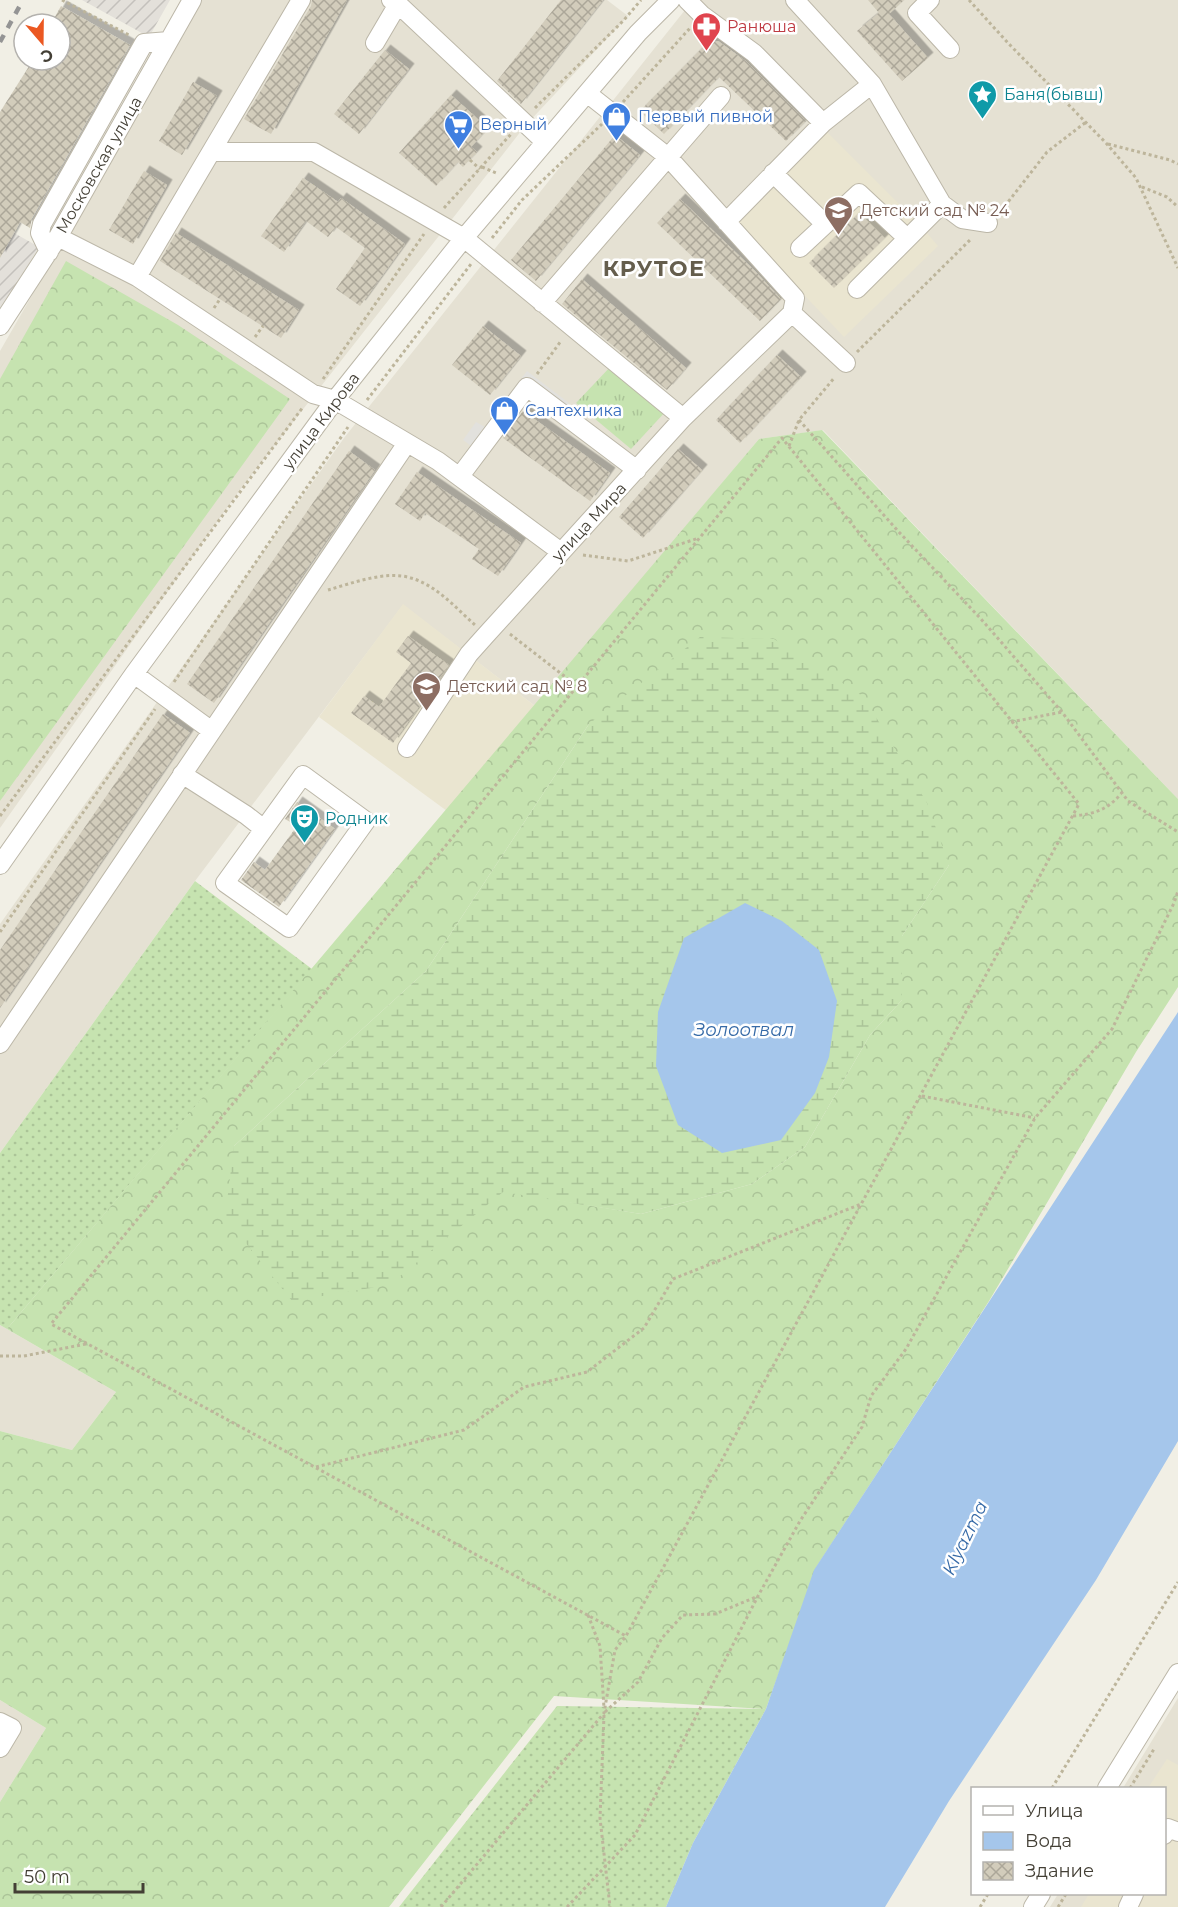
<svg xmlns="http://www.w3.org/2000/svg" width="1178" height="1907" font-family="Montserrat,sans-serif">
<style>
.residential{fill:#e5e1d3}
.industrial{fill:url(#industrial-furrows)}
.education{fill:#eae5d0}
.grass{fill:url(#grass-dots)}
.forest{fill:url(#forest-crowns);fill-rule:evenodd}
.wetland{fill:url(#wetland-marsh)}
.park{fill:url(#park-tufts)}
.parking{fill:#e2e1dd}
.water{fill:#a5c6eb}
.building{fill:url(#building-cross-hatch);filter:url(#shadow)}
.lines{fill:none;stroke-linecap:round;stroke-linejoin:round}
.minor-casing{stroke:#bcb7a8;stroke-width:20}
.path{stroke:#bdb59b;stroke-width:3;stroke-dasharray:3 3;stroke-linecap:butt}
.minor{stroke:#fff;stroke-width:18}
.rail{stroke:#949494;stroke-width:4.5;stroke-dasharray:8 8;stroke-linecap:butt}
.labels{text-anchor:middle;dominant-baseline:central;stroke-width:5;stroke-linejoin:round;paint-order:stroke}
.health-label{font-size:16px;fill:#be3a42;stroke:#fff;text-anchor:start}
.culture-label{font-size:16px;fill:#0d838f;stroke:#fff;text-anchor:start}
.shop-label{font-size:16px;fill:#366cbe;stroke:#fff;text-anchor:start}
.street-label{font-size:16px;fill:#433f35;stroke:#fff}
.education-label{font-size:16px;fill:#785e54;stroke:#fff;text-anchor:start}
.water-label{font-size:18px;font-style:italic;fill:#366aa7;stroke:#fff}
.district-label{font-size:22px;font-weight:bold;letter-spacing:1.5px;fill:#655e4d;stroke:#fff}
</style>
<defs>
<pattern id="industrial-furrows" width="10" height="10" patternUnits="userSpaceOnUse" patternTransform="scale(1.5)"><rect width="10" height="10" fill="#e3e0da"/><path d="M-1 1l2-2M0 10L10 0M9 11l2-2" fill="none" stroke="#c4c1bc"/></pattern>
<pattern id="grass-dots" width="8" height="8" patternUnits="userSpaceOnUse" patternTransform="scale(1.5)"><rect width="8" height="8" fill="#c6e3b0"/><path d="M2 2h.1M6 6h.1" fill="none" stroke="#abc498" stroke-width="1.8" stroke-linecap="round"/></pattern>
<pattern id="forest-crowns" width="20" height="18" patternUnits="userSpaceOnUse" patternTransform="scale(1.5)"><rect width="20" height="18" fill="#c6e3b0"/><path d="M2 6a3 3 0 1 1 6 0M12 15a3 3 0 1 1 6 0" fill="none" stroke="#abc498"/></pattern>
<pattern id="wetland-marsh" width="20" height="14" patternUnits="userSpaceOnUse" patternTransform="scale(1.5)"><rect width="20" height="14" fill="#c6e3b0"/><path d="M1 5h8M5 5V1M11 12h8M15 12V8" fill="none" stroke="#abc498"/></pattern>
<pattern id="park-tufts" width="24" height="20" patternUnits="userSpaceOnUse" patternTransform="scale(1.5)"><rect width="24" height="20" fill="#c6e3b0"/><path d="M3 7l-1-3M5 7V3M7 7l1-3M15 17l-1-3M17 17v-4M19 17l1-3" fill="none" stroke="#abc498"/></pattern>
<pattern id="building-cross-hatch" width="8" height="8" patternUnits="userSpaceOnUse" patternTransform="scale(1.5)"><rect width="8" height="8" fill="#d2ccbb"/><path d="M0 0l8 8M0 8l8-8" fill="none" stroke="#aca799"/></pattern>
<filter id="shadow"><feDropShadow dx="5.5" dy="-5.5" stdDeviation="0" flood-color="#0004"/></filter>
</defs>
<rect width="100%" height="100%" fill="#f1efe5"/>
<path class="residential" d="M 202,0 L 607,0 L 628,16 L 525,126 L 239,491 L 0,828 L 0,351 Z
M 693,0 L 1178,0 L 1178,799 L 823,430 L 759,439 L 535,706 L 403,605 L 195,881 L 0,1153 L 0,924 L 344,438 Z
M 0,1325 L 116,1392 L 72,1450 L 0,1431 Z
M 1178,1698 L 1178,1907 L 1050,1907 L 1058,1894 L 1164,1894 L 1164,1788 L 1123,1788 Z
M 0,1700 L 46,1728 L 0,1802 Z"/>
<path class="industrial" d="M 82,0 L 170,0 L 149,37 Z
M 0,225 L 39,247 L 0,311 Z"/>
<path class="education" d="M 825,130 L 921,226 L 938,246 L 844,337 L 734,221 Z
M 403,604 L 535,706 L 447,811 L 319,717 Z
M 1167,1759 L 1178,1765 L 1178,1907 L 1081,1907 L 1089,1894 L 1164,1894 L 1164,1788 L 1148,1788 Z"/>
<path class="grass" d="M 195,881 L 312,969 L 7,1329 L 0,1325 L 0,1153 Z
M 557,1706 L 766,1709 L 693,1843 L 666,1907 L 399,1907 Z"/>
<path class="forest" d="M 66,261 L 178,325 L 290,399 L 0,801 L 0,379 Z
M 822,430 L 1178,799 L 1178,987 L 1136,1052 L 989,1301 L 817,1566 L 766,1709 L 554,1696 L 389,1907 L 0,1907 L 0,1802 L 46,1728 L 0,1700 L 0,1431 L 72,1450 L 116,1392 L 7,1329 L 759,439 ZM 589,724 L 949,865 L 902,936 L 902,1000 L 870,1035 L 805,1147 L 752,1184 L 641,1214 L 234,1146 L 426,971 Z"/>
<path class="wetland" d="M 700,637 L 774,639 L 864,697 L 927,803 L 949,865 L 902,936 L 902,1000 L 870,1035 L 805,1147 L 752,1184 L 641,1214 L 503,1192 L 389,1285 L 292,1301 L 225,1217 L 234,1146 L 426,971 L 589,724 Z"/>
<path class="park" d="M 612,365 L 667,410 L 631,449 L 576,403 Z"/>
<path class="parking" d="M 527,371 L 569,403 L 557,419 L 527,397 L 484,455 L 463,440 L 476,422 L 485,427 Z"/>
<path class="water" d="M 745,903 L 782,921 L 819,950 L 837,1001 L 829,1057 L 815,1093 L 781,1140 L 722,1153 L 678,1125 L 656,1066 L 658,1012 L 684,938 Z
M 1178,1012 L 1178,1441 L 1096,1580 L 949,1801 L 885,1907 L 666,1907 L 693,1843 L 766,1709 L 814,1570 Z"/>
<path class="building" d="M 312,0 L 347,0 L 271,134 L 244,119 L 311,6 Z
M 561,0 L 603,0 L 521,104 L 497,81 Z
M 868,0 L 904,0 L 889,14 L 928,58 L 902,81 L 857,31 L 879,13 Z
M 61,6 L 130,45 L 32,218 L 30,228 L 20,222 L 0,258 L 0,112 L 33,60 L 60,60 L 60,24 L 51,24 Z
M 718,41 L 747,62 L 806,121 L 786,141 L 719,77 L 664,134 L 640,111 L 706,44 Z
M 385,50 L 409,69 L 359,134 L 334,114 Z
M 193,82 L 217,96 L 182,155 L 159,141 Z
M 451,95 L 488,128 L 471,147 L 477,152 L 463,167 L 458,162 L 436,186 L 399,153 Z
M 615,135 L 640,155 L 536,281 L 511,260 Z
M 144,171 L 167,185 L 133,244 L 109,230 Z
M 303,178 L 338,202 L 341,198 L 405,244 L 360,306 L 336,289 L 365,248 L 336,227 L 328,237 L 306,221 L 284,252 L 261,236 Z
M 680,199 L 754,270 L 781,299 L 760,321 L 657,223 Z
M 859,213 L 885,238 L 834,288 L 809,263 Z
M 176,233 L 299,310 L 281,338 L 160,261 Z
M 582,279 L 686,368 L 667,390 L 562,304 Z
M 483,326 L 521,356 L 490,395 L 452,365 Z
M 777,355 L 801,377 L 740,443 L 716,420 Z
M 523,411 L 610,473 L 590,501 L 503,438 Z
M 678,449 L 702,470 L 643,538 L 619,517 Z
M 349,451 L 375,470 L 214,703 L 187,684 Z
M 417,472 L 521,543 L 498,576 L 472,559 L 479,549 L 425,513 L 420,521 L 395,504 Z
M 408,636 L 449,665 L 393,743 L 351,713 L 364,696 L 379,707 L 411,663 L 396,652 Z
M 163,714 L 190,733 L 0,1008 L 0,950 Z
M 297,802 L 335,829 L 279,907 L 241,880 L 254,862 L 265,870 L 297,826 L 285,819 Z"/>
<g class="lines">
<defs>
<path id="minor" d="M 391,0 L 398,4 L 545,142
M 687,0 L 702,15 L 754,53 L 823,123
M 795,0 L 872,84 L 942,204 L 962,219 L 988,223
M 930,0 L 917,13 L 950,49
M 375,43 L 398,4
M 588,94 L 668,157 L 795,298 L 792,313 L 846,363
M 211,152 L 314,152 L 464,238 L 683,418
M 773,173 L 825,224
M 726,222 L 823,123 L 872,84
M 58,237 L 137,277 L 313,394 L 335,400 L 438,461 L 561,552
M 800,248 L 859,193 L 907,238
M 49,252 L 40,233 L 42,224 L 144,43 L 169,41
M 137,277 L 301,0
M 857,289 L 942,204
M 542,303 L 721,96
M 0,326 L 58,237 L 192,0
M 460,476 L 527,387 L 637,470
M 134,674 L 212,731
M 407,748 L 469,654 L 486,635 L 683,418 L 792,313
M 182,774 L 246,815 L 264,829
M 303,775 L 366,821 L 289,928 L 225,883 Z
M 0,865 L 134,674 L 335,400 L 464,238 L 638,33 L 671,0
M 0,1044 L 407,443
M 0,1722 L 12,1728 L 0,1748
M 1107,1788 L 1178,1673
M 1164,1835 L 1168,1828 L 1178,1832
M 1033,1907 L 1041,1894
M 1128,1907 L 1134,1894"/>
</defs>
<use href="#minor" class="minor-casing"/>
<path class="path" d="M 62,0 L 129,35
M 969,0 L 1008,43 L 1106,143 L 1136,178 L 1178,268
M 623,102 L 691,27
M 535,108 L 624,20 L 641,0
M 1108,144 L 1170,160 L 1178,164
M 470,160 L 480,169
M 482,167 L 496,173
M 1142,187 L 1167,197 L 1178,207
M 444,208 L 512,133
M 1001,211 L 1047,152 L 1086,122
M 492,238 L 522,200 L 602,124
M 214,308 L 220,299
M 255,337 L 263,326
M 857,352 L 972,238
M 537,374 L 561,341
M 323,379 L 424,234
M 367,400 L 471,264
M 799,420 L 898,531 L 981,619 L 1062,712 L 1128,801 L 1178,832
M 789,446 L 799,420 L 835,377
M 583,555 L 628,561 L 699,538
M 328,590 C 353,583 386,570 411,578 C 436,585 456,608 475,625
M 510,634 L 577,686
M 174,682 L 348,427
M 1011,722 L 1062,712
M 0,816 L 303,407
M 1073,816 C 1094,814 1107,810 1121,794
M 0,932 L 155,709
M 922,1096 L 1035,1118
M 0,1356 L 24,1356 L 86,1344
M 316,1467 L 464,1430 L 524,1387 L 587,1372 L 644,1328 L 673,1279 L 861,1204
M 588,1615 L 600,1646 L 604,1708
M 605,1712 L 638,1682 L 662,1638 L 683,1615 L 715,1614 L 756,1597
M 604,1715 L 600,1818 L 610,1907
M 1052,1788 L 1178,1582
M 1130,1788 L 1154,1749
M 441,1907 L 604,1713 L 615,1650 L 626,1636 L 1079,804 L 782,438 L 51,1324 L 626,1636
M 567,1907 L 635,1835 L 758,1596 L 800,1521 L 862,1427 L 871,1396 L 906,1349 L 1035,1118 L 1112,1029 L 1174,903 L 1178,891
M 980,1907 L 988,1894
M 1058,1907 L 1066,1894"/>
<use href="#minor" class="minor"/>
<path class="rail" d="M 0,42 L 23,0"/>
</g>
<defs>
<symbol id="pharmacy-pin" viewBox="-11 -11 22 30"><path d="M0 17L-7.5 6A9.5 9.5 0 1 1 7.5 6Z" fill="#e0444e" stroke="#fff"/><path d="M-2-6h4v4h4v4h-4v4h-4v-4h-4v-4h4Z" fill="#fff"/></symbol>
<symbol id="sight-pin" viewBox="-11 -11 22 30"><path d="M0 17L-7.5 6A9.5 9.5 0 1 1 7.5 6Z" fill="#0f9aa8" stroke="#fff"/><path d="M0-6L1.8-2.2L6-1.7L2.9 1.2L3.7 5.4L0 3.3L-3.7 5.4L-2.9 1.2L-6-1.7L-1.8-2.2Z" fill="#fff"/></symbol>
<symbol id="shop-pin" viewBox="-11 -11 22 30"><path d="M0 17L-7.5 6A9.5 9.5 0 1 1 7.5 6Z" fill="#3f7fe0" stroke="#fff"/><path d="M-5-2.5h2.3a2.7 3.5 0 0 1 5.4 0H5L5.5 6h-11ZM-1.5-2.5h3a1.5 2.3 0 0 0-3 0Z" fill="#fff"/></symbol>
<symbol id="supermarket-pin" viewBox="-11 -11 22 30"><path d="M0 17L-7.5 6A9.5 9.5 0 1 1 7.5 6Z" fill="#3f7fe0" stroke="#fff"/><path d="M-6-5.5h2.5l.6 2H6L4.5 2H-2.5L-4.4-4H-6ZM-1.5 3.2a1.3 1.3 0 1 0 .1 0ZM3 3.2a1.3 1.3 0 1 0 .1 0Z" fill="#fff"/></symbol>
<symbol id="school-pin" viewBox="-11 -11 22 30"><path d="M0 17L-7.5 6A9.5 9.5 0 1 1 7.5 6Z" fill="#8d6e63" stroke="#fff"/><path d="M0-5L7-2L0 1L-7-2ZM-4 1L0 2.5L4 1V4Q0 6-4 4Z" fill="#fff"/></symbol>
<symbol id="theatre-pin" viewBox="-11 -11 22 30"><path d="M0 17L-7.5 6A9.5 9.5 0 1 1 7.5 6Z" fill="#0f9aa8" stroke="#fff"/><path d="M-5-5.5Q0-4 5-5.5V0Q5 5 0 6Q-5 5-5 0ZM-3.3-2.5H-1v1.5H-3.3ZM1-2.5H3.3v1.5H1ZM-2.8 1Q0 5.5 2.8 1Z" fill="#fff"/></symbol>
</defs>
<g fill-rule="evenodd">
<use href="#pharmacy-pin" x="690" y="10" width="33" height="45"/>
<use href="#sight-pin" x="966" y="78" width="33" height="45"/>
<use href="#shop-pin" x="600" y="100" width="33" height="45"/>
<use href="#supermarket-pin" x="442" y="108" width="33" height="45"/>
<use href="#school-pin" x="822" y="194" width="33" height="45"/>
<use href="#shop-pin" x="488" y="394" width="33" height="45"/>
<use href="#school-pin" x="410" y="670" width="33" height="45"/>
<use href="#theatre-pin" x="288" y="802" width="33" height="45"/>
</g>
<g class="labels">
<g class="health-label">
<text x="727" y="26">Ранюша</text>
</g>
<g class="culture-label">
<text x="1004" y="94">Баня(бывш)</text>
<text x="325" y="818">Родник</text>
</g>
<g class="shop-label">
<text x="638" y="116">Первый пивной</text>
<text x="480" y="124">Верный</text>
<text x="525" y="410">Сантехника</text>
</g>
<g class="street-label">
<text transform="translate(99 165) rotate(-60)">Московская улица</text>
<text transform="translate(321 421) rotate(-53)">улица Кирова</text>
<text transform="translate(589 522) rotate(-47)">улица Мира</text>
</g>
<g class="education-label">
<text x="860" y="210">Детский сад № 24</text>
<text x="447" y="686">Детский сад № 8</text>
</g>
<g class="water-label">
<text x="744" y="1030">Золоотвал</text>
<text transform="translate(965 1538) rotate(-64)">Klyazma</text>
</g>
<g class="district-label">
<text x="654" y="268">КРУТОЕ</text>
</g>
</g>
<rect x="971" y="1787" width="195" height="108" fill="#ffffff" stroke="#b4b2ae" stroke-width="1.5"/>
<rect x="983" y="1806" width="30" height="9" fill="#ffffff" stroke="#b4b2ae" stroke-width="1.5"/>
<text x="1025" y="1817" font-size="18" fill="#433f35">Улица</text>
<rect x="983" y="1832" width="30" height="18" fill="#a5c6eb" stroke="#b4b2ae" stroke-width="1.5"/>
<text x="1025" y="1847" font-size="18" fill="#433f35">Вода</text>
<rect x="983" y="1862" width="30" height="18" fill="url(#building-cross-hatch)" stroke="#b4b2ae" stroke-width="1.5"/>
<text x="1025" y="1877" font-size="18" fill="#433f35">Здание</text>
<g transform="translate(42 42) rotate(160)"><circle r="28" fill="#ffffff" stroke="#b4b2ae" stroke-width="1.5"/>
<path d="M0-4.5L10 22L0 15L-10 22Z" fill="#eb5822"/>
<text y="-9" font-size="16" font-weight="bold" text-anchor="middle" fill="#433f35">С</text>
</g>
<path d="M15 1883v9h128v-9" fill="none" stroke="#433f35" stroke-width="3"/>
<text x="24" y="1883" font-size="18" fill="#433f35" stroke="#ffffff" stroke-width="4.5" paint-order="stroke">50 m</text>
</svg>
